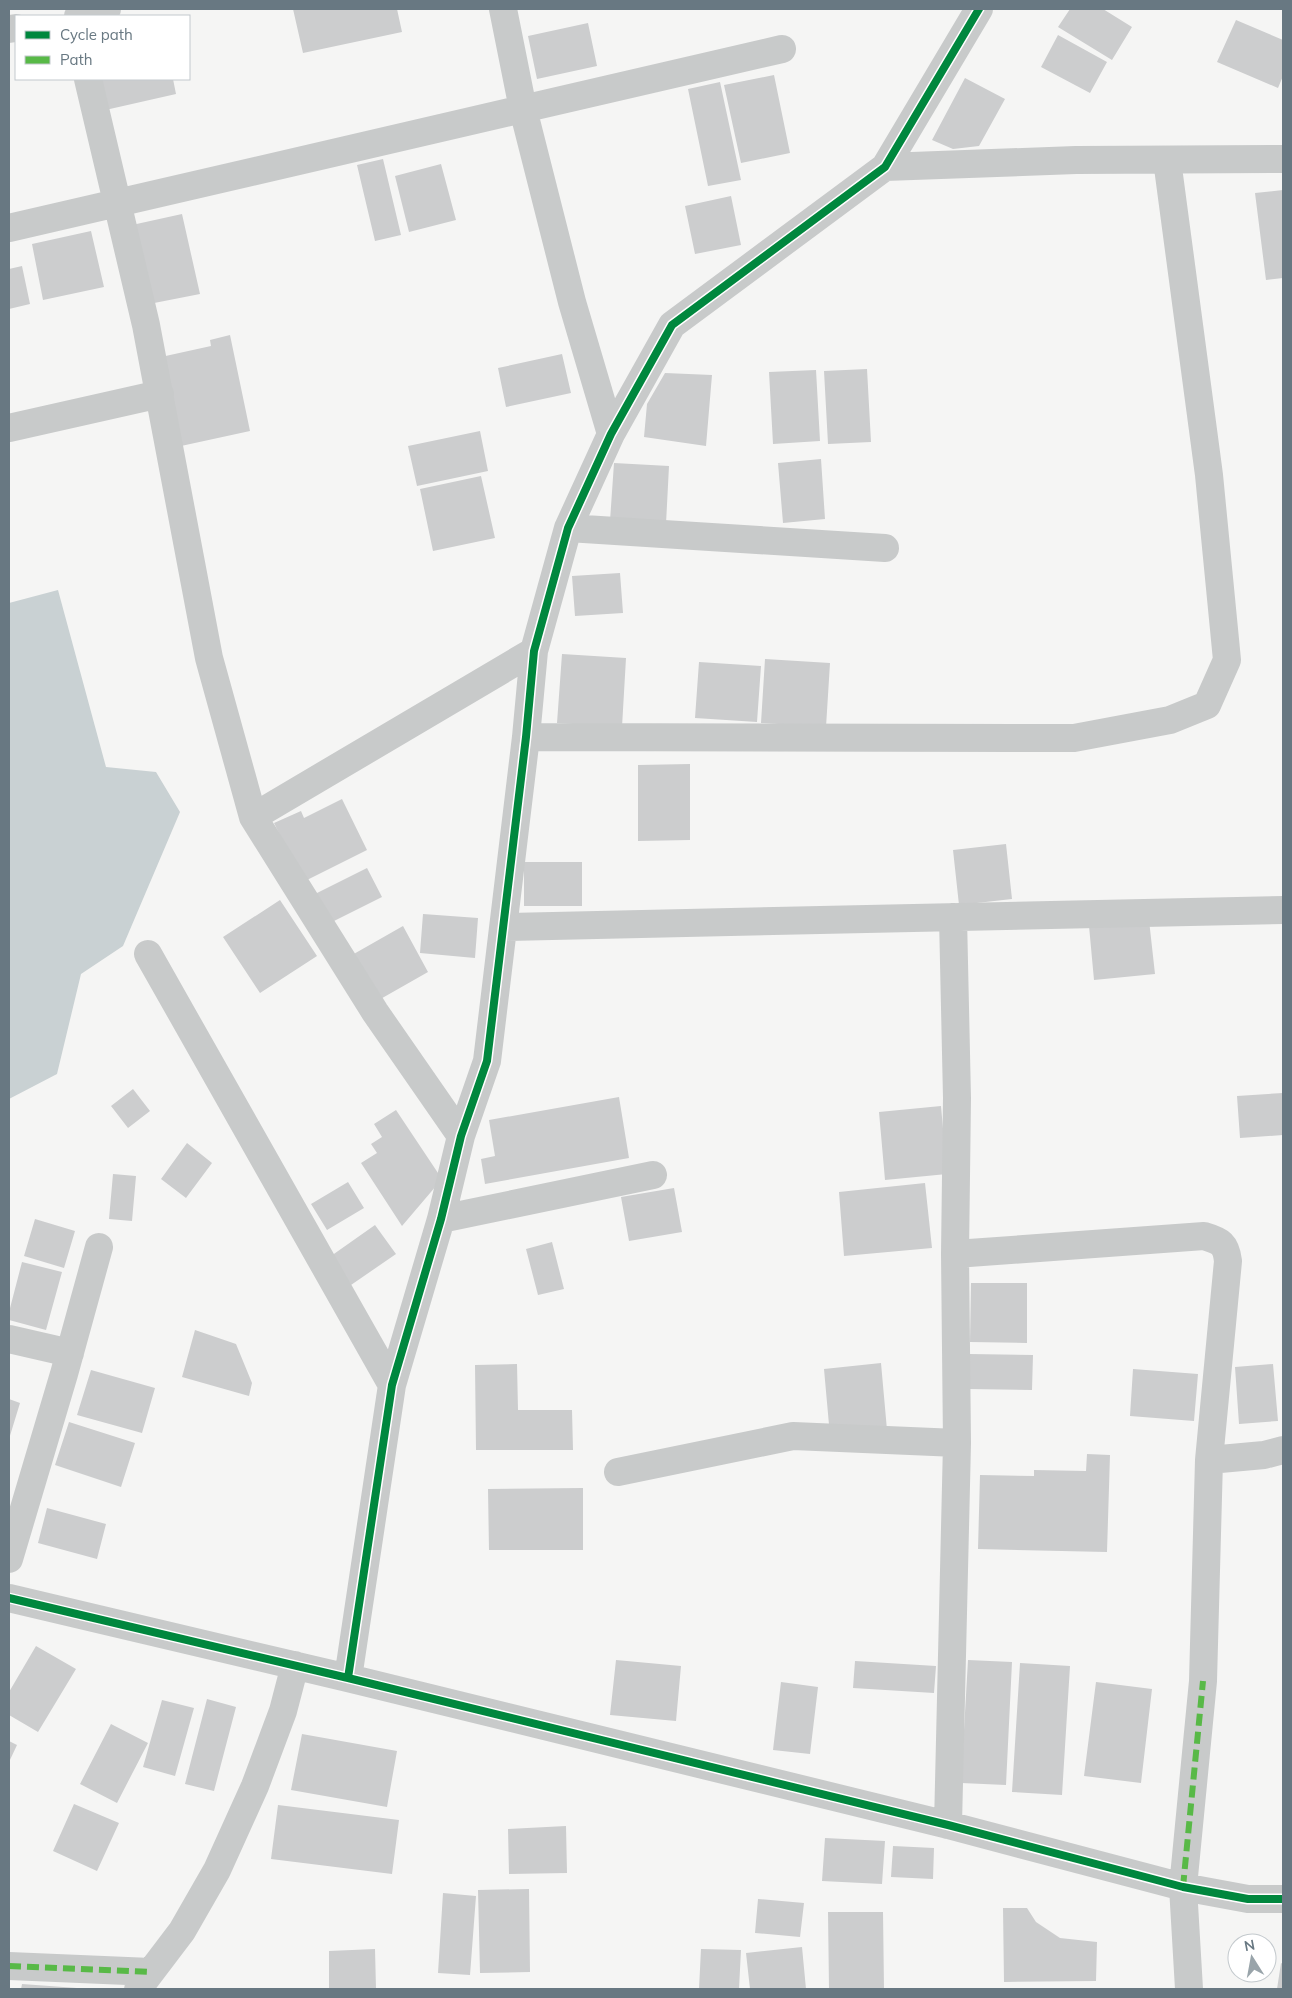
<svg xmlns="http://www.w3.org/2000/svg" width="1292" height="1998" font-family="Mulish,sans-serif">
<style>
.water{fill:#c9d1d3}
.building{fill:#cccdce}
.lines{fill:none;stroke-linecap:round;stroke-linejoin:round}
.minor{stroke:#c8caca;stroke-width:28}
.quiet{stroke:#58b947;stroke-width:6;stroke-dasharray:12 6;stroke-linecap:butt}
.cycleway-casing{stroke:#fff;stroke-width:11}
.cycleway{stroke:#00873e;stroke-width:8}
</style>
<rect width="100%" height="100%" fill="#f5f5f4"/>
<path class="water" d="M 58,590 L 106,767 L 156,772 L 180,812 L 123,946 L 81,974 L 57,1074 L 9,1099 L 9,603 Z"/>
<path class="building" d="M 293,9 L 397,9 L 402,32 L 303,53 Z
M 1070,9 L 1103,9 L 1132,27 L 1112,60 L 1058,27 Z
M 1236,20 L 1283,40 L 1283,76 L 1278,88 L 1217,62 Z
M 588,23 L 597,66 L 537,79 L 528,36 Z
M 1058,35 L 1107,62 L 1090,93 L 1041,67 Z
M 774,75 L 790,153 L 741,163 L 724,85 Z
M 965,78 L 1005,99 L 979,146 L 953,149 L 932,140 Z
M 94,79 L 173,79 L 176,94 L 101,111 Z
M 720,82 L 741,180 L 708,186 L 688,89 Z
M 383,159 L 401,235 L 375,241 L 357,165 Z
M 441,164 L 456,220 L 409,232 L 395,176 Z
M 1283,190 L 1283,278 L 1266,280 L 1255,193 Z
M 731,196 L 741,245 L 695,254 L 685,206 Z
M 182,214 L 200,294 L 149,304 L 132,225 Z
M 91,231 L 104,287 L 43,300 L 32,244 Z
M 22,266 L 30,304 L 9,309 L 9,269 Z
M 230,335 L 250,431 L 181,446 L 161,357 L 211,346 L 210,340 Z
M 562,354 L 571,393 L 506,407 L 498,368 Z
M 867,369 L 871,442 L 828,444 L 824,371 Z
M 816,370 L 820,441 L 773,444 L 769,372 Z
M 665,373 L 712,375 L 706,446 L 644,437 L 647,404 Z
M 480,431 L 488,471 L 417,486 L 408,446 Z
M 821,459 L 825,519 L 783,523 L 778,463 Z
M 614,463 L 669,466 L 666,524 L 610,521 Z
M 481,476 L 495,538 L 433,551 L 420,489 Z
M 620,573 L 623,613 L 575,616 L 572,576 Z
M 562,654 L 626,658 L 622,727 L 557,723 Z
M 765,659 L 830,663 L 826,727 L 761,723 Z
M 699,662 L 761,666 L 757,722 L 695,718 Z
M 690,764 L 690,840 L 638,841 L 638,765 Z
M 342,799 L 367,850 L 303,882 L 274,823 L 301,811 L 304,818 Z
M 1006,844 L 1012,899 L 959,905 L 953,850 Z
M 524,862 L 582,862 L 582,906 L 524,906 Z
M 367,868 L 382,897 L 330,923 L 315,894 Z
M 280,900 L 317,956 L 260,993 L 223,937 Z
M 423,914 L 478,918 L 475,958 L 420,953 Z
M 1149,920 L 1155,974 L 1094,980 L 1089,926 Z
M 403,926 L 428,972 L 377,1001 L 352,955 Z
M 133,1089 L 150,1111 L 128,1128 L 111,1106 Z
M 1283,1093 L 1283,1135 L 1240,1138 L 1237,1096 Z
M 619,1097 L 629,1158 L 485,1184 L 481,1159 L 495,1156 L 489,1120 Z
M 941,1106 L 947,1174 L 885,1180 L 879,1112 Z
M 396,1110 L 442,1179 L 402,1226 L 361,1163 L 377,1153 L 371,1144 L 382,1137 L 374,1124 Z
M 187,1143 L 212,1163 L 186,1198 L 161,1179 Z
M 113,1174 L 136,1176 L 132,1221 L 109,1219 Z
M 348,1182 L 364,1208 L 327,1230 L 311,1204 Z
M 925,1183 L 932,1248 L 844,1256 L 839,1192 Z
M 674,1188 L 682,1232 L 629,1241 L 621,1197 Z
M 35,1219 L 75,1231 L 64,1268 L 24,1256 Z
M 375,1225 L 396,1254 L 351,1285 L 331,1256 Z
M 552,1242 L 564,1289 L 538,1295 L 526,1249 Z
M 22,1262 L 62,1272 L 46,1330 L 9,1320 L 9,1312 Z
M 971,1283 L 1027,1283 L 1027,1343 L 970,1342 Z
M 195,1330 L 236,1344 L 252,1383 L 249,1396 L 182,1377 Z
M 969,1354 L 1033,1355 L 1032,1390 L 968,1389 Z
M 881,1363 L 887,1430 L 830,1436 L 824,1369 Z
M 517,1364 L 518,1410 L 572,1410 L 573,1450 L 476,1450 L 475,1365 Z
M 1273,1364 L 1278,1421 L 1239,1424 L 1235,1367 Z
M 1133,1369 L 1198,1374 L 1194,1421 L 1130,1416 Z
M 91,1370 L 155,1388 L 142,1433 L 77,1415 Z
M 9,1399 L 20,1403 L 9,1439 Z
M 69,1422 L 135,1443 L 121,1487 L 55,1465 Z
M 1087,1454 L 1110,1455 L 1107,1552 L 978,1549 L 980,1475 L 1034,1476 L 1034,1470 L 1086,1471 Z
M 583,1488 L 583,1550 L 489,1550 L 488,1489 Z
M 47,1508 L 106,1524 L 97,1559 L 38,1543 Z
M 36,1646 L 76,1669 L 38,1732 L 9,1715 L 9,1692 Z
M 616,1660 L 681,1666 L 676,1721 L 610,1715 Z
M 968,1660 L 1012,1662 L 1006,1785 L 961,1783 Z
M 855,1661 L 936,1666 L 934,1693 L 853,1688 Z
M 1020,1663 L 1070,1666 L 1062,1795 L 1012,1792 Z
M 781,1682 L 818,1687 L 810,1754 L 773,1750 Z
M 1096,1682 L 1152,1689 L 1141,1783 L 1084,1776 Z
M 207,1699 L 236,1707 L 214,1791 L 185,1784 Z
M 162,1700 L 194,1708 L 175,1776 L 143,1767 Z
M 111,1724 L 148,1743 L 117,1803 L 80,1784 Z
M 302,1734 L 397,1751 L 387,1807 L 291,1790 Z
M 9,1741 L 17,1745 L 9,1762 Z
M 74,1804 L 119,1823 L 97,1871 L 53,1851 Z
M 278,1805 L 399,1820 L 392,1874 L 271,1859 Z
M 566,1826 L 567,1873 L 509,1874 L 508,1829 Z
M 825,1838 L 885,1841 L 882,1884 L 822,1881 Z
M 893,1846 L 934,1848 L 933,1879 L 891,1877 Z
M 529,1889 L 530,1972 L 480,1973 L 478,1890 Z
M 443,1893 L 476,1896 L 470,1975 L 438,1973 Z
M 758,1899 L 804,1903 L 800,1937 L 755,1933 Z
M 1003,1908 L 1027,1908 L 1036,1922 L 1060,1938 L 1097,1942 L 1096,1981 L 1004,1982 Z
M 828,1912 L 883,1912 L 884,1989 L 829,1989 Z
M 802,1947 L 806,1989 L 750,1989 L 746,1953 Z
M 375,1949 L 376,1989 L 329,1989 L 329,1951 Z
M 701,1949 L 741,1950 L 739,1989 L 699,1989 Z
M 1281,1963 L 1283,1964 L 1283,1989 L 1277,1989 Z
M 22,1984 L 77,1988 L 77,1989 L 21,1989 Z"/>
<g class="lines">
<path class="minor" d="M 503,9 L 523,109 L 572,302 L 611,434
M 78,16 L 107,9
M 9,29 L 16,28
M 88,79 L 146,325 L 209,658 L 253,817 L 375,1012 L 461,1136
M 885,167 L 1076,160 L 1283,159
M 9,228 L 782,49
M 9,428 L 160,394
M 568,528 L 885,548
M 526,737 L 1074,738 L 1170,720 L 1207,705 L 1227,660 L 1209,475 L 1167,160
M 253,817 L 534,651
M 504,927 L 1283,910
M 148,954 L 392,1385
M 441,1219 L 653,1175
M 955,1254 L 1204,1236 C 1221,1241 1226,1244 1228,1261 L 1209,1460 L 1203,1681 L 1183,1887 L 1189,1989
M 9,1339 L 70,1353
M 1209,1460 L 1264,1455 L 1283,1450
M 618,1472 L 793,1436 L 957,1443
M 9,1559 L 64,1374 L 99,1247
M 9,1598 L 348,1678 L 948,1825 L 1183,1887 L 1248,1899 L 1283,1899
M 348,1678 L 392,1385 L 441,1219 L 461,1136 L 487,1061 L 526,737 L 534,651 L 568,528 L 611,434 L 672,325 L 885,167 L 979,9
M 948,1825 L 957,1443 L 955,1254 L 957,1098 L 953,917
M 9,1966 L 151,1972
M 138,1989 L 182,1931 L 217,1870 L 255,1786 L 283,1711 L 295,1665"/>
<path class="quiet" d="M 1183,1887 L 1203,1681
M 9,1966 L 151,1972"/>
<defs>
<path id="cycleway" d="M 9,1598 L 348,1678 L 948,1825 L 1183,1887 L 1248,1899 L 1283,1899
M 348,1678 L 392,1385 L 441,1219 L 461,1136 L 487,1061 L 526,737 L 534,651 L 568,528 L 611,434 L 672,325 L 885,167 L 979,9"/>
</defs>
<use href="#cycleway" class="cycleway-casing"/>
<use href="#cycleway" class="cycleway"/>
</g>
<rect width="1292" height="1998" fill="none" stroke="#687882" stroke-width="20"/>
<rect x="15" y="15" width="175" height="65" fill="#ffffff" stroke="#c3c9cd"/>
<rect x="25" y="31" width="25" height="8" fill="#00873e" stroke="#c3c9cd"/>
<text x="60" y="40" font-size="15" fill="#687882">Cycle path</text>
<rect x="25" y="56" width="25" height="8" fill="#58b947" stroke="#c3c9cd"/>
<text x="60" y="65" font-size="15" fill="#687882">Path</text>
<g transform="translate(1252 1958) rotate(349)"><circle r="24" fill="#ffffff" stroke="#c3c9cd"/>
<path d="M0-4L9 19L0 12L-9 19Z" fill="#99a4aa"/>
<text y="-8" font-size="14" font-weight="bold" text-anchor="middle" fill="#687882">N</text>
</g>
</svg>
